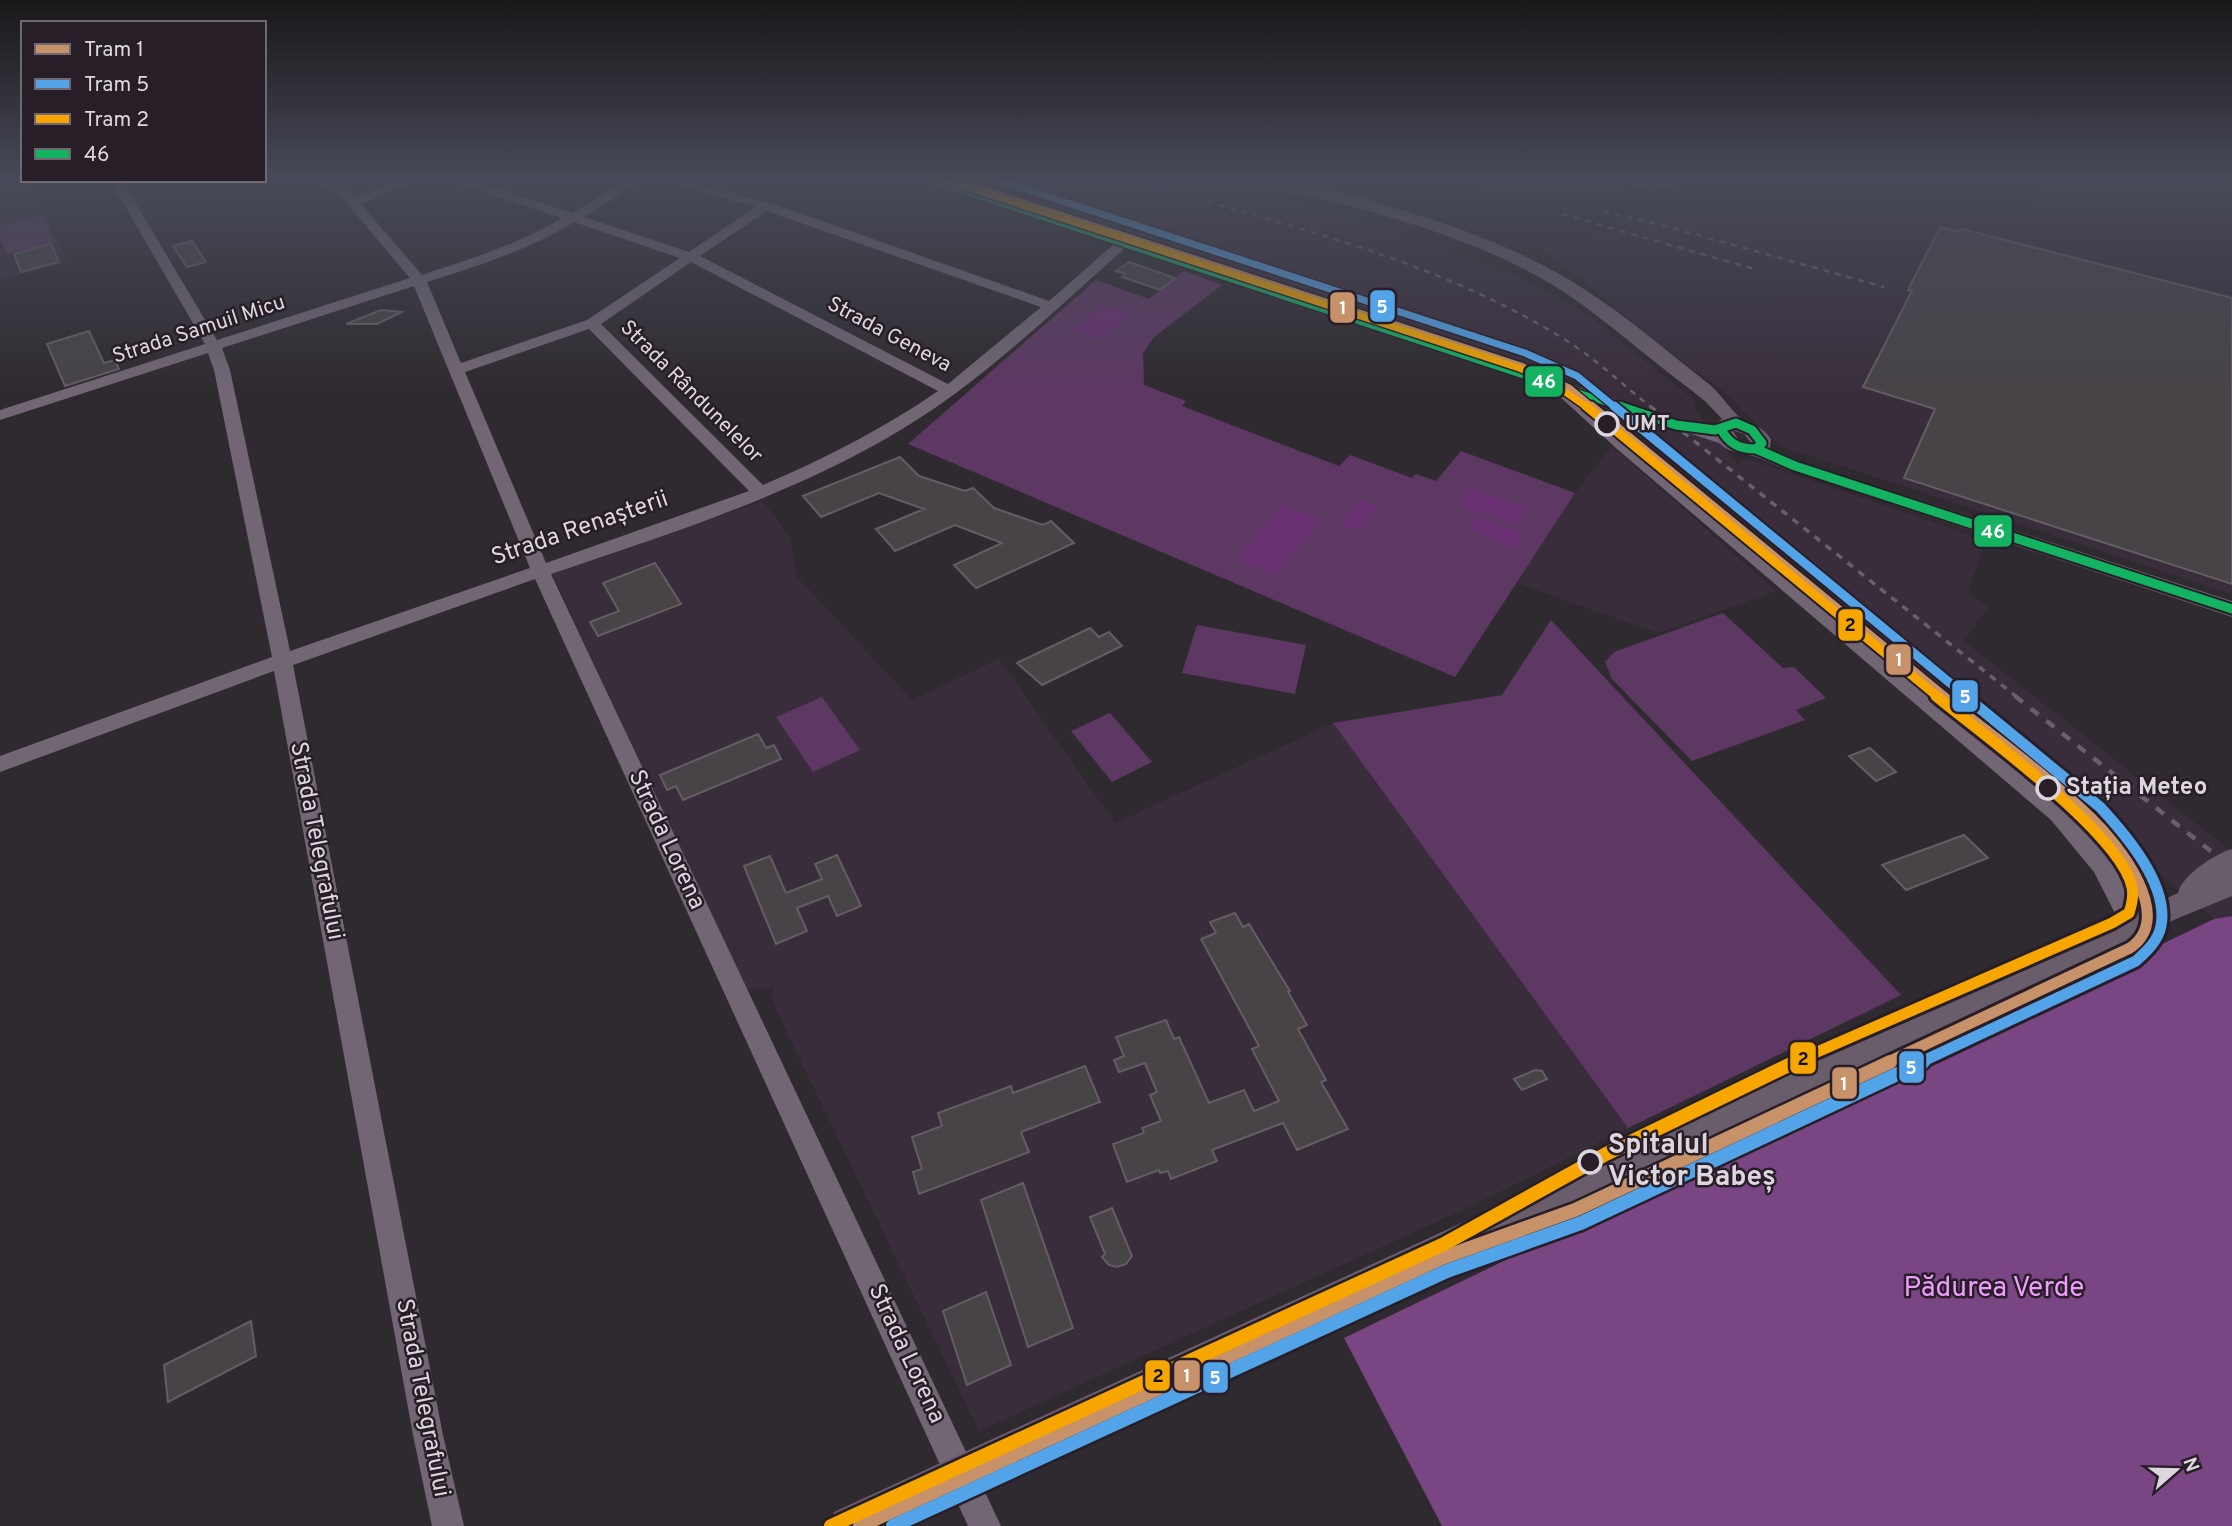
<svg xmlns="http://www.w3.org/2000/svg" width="2232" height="1526" font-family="Overpass,sans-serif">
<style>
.built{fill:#392d3b}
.green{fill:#5d3863}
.forest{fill:#7a4583}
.water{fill:#693171}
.building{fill:#474347;stroke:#635e63;stroke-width:2}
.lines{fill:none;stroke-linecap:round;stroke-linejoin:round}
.minor{fill:#726674;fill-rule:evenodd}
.major{fill:#6a5d6b;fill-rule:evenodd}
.rail-far2{stroke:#666067;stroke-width:2.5;stroke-dasharray:6 6;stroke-linecap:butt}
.rail-far1{stroke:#666067;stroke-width:3.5;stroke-dasharray:7 7;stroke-linecap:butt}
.rail{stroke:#666067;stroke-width:4.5;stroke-dasharray:10 10;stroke-linecap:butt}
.bus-1-far1-casing{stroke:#271e28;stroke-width:10}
.bus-1-casing{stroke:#271e28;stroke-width:13}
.bus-1-far1{stroke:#13b361;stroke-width:7}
.bus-1{stroke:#13b361;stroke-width:9}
.tram-1-far3-casing{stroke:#271e28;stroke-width:10}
.tram-1-far2-casing{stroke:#271e28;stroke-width:13}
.tram-1-far1-casing{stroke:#271e28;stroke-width:17}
.tram-1-casing{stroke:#271e28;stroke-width:19}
.tram-2-far3-casing{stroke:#271e28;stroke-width:10}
.tram-2-far2-casing{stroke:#271e28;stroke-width:13}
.tram-2-far1-casing{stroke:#271e28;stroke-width:17}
.tram-2-casing{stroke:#271e28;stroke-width:19}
.tram-3-far3-casing{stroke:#271e28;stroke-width:10}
.tram-3-far2-casing{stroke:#271e28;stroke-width:13}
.tram-3-far1-casing{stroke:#271e28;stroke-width:17}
.tram-3-casing{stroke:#271e28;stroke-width:19}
.tram-1-far3{stroke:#c7916a;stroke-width:7}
.tram-1-far2{stroke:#c7916a;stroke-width:9}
.tram-1-far1{stroke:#c7916a;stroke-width:11}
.tram-1{stroke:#c7916a;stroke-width:14}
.tram-2-far3{stroke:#53a3e8;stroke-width:7}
.tram-2-far2{stroke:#53a3e8;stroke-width:9}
.tram-2-far1{stroke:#53a3e8;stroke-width:11}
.tram-2{stroke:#53a3e8;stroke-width:14}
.tram-3-far3{stroke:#f7a600;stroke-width:7}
.tram-3-far2{stroke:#f7a600;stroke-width:9}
.tram-3-far1{stroke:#f7a600;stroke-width:11}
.tram-3{stroke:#f7a600;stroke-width:14}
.stop-dot{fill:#271e28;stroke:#ddd6de;stroke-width:3.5}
.labels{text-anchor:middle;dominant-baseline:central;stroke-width:5;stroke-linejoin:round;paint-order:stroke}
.far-street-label{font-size:21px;fill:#ddd6de;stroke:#271e28}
.far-stop-label{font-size:21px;font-weight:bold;fill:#ddd6de;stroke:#271e28;text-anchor:start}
.street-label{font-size:24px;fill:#ddd6de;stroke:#271e28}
.stop-label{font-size:24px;font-weight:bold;fill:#ddd6de;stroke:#271e28;text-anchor:start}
.near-stop-label{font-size:28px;font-weight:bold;fill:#ddd6de;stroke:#271e28;text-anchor:start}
.near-park-label{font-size:28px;fill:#ef9bfc;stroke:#271e28}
.line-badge{stroke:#271e28;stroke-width:2.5}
.badge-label{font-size:19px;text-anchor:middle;font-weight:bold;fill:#fff}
.pale-badge-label{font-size:19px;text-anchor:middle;font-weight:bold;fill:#111}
</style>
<rect width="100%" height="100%" fill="#2f2a2f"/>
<path class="built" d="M 961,179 L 1238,179 L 1258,183 L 1295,199 L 1510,273 L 1580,309 L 1695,400 L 1696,411 L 1739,466 L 1745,458 L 1986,540 L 1967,594 L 1989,606 L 1964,641 L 2232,852 L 2232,916 L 2214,919 L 1585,385 L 1406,321 Z
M 1318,179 L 1588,179 L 1644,193 L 1653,201 Z
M 2048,179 L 2232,179 L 2232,594 L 1780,446 L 1721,390 L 1668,351 L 1533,241 L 1632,231 L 1617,220 L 1633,217 L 2028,211 Z
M 32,183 L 67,262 L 0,280 L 0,193 Z
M 1612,446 L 1776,591 L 1658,633 L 1516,583 L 1575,493 Z
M 763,501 L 790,537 L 797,577 L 912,700 L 999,659 L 1115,823 L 1333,723 L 1628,1128 L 1467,1208 L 979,1431 L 771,999 L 774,988 L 743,989 L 552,572 Z"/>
<path class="green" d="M 43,215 L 55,242 L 7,254 L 0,238 L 0,226 Z
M 1184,271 L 1222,285 L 1154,337 L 1143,353 L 1144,385 L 1186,401 L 1182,406 L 1339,466 L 1350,455 L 1412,478 L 1416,474 L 1436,481 L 1461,451 L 1575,493 L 1455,677 L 908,444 L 1096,280 L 1149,299 Z
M 1723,613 L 1783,668 L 1794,667 L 1826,698 L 1796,710 L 1805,720 L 1692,761 L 1612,679 L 1605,662 L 1614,652 Z
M 1551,620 L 1901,995 L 1628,1128 L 1333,723 L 1502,695 Z
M 1197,625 L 1306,645 L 1295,694 L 1182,673 Z
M 822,697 L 860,750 L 813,772 L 776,717 Z
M 1110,713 L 1152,762 L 1112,782 L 1071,731 Z"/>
<path class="forest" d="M 2232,916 L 2232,1526 L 1442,1526 L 1344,1338 L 2214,919 Z"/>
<path class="water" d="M 1105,305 L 1132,314 L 1101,339 L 1073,329 Z
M 1471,488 L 1527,508 L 1515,525 L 1459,504 Z
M 1361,500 L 1378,507 L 1358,530 L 1341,524 Z
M 1282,505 L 1321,519 L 1277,575 L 1237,560 Z
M 1478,516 L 1524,534 L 1514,548 L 1468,529 Z"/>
<path class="building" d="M 1940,227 L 1960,232 L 1962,229 L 2232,298 L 2232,584 L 1904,478 L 1935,409 L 1863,387 L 1912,291 L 1908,290 Z
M 192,241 L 206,262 L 187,267 L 173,246 Z
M 51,244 L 59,262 L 21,272 L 14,254 Z
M 1129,262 L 1175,278 L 1160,290 L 1122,277 L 1125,274 L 1116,271 Z
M 381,310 L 402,312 L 377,324 L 346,324 Z
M 89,331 L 104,363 L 115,360 L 119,369 L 65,386 L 47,344 Z
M 900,457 L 919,476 L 965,491 L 973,488 L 994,508 L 1043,525 L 1051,521 L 1074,543 L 976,588 L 954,565 L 1002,543 L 955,525 L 895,551 L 876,529 L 924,509 L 879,493 L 821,517 L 803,496 Z
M 655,563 L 681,604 L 598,636 L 590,622 L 619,611 L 603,583 Z
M 1090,628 L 1099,637 L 1109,632 L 1122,646 L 1042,685 L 1017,663 Z
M 758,734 L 766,748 L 774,745 L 781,759 L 683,800 L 676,786 L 667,790 L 660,775 Z
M 1870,748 L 1896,772 L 1876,781 L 1849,756 Z
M 1964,835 L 1988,858 L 1906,890 L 1882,865 Z
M 837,855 L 861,906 L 837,916 L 828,896 L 797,908 L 807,931 L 776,944 L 744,866 L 770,856 L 786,893 L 822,879 L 815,864 Z
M 1235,913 L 1243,927 L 1249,924 L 1290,991 L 1288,992 L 1307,1025 L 1298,1029 L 1326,1080 L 1321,1082 L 1348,1129 L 1297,1150 L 1283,1123 L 1212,1150 L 1217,1161 L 1171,1179 L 1168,1171 L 1160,1173 L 1159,1170 L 1127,1182 L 1113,1144 L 1144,1133 L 1142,1128 L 1161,1121 L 1150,1095 L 1157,1092 L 1145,1063 L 1119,1072 L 1114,1060 L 1124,1056 L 1116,1037 L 1166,1020 L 1174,1039 L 1179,1037 L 1209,1103 L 1244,1090 L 1254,1111 L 1279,1101 L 1252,1049 L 1259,1046 L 1201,939 L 1216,933 L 1210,922 Z
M 1085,1066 L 1100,1102 L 1021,1132 L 1029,1152 L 919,1194 L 913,1172 L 922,1169 L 912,1137 L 942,1126 L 938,1113 L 1011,1086 L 1013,1093 Z
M 1535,1070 L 1542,1071 L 1547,1079 L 1522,1090 L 1514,1079 Z
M 1023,1183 L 1073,1328 L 1028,1347 L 981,1200 Z
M 1112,1208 L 1132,1256 L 1126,1264 L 1117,1267 L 1109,1265 L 1102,1257 L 1105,1254 L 1090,1217 Z
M 986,1292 L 1011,1365 L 967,1385 L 943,1311 Z
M 251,1321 L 256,1356 L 168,1402 L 164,1365 Z"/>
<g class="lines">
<path class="minor" d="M 21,179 L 35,180 L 0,193 L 0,185 Z
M 313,179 C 330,178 344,184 355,197 L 400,179 L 416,179 L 414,182 L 361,204 L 422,275 C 470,259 519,244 562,218 L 453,182 L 451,179 L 468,179 L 572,213 L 630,179 L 644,179 L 584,217 L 689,252 L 756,207 L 657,179 L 676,179 L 771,203 L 1049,301 L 1114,244 L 922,179 L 939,179 L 1734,438 L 1736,441 L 1734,444 L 1722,444 L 1579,397 L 1629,443 L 2067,808 L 2110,859 L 2145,926 L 2141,933 L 2133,936 L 2125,933 L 2094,872 L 2051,820 L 1617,449 L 1558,395 L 1557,390 L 1125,248 C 1070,297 1015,349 956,393 C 837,481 690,527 551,574 L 1001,1526 L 968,1526 L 535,579 L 293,665 L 443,1435 L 464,1526 L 432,1526 L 413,1435 L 274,671 L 0,772 L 0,756 L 272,657 L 214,370 L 208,353 L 0,420 L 0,410 L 205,344 L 110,180 L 122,180 L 217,340 L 410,278 L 339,194 ZM 767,211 L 1041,307 L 948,384 L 700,256 ZM 574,222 L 680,258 L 587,320 L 461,363 L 427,282 C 477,266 529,250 574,222 ZM 691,262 L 938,391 C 883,429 824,459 763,485 L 601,324 ZM 414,286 L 530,568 L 290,651 L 230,370 L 222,348 ZM 589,329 L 749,491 L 546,563 L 465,372 Z
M 1611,179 C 1628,178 1647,185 1664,182 L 1663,179 L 1675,179 L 1677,184 L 1655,191 Z"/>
<path class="major" d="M 1253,179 C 1291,176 1331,190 1367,200 C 1443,221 1520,247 1587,291 C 1629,318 1669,353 1709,384 C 1722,395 1731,411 1742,419 C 1752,428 1760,423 1771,439 L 1770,448 L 1802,462 L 2232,601 L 2232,617 L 1788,470 C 1777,466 1767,461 1756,457 C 1735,449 1722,456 1711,429 L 1722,419 L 1706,402 C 1689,388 1672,376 1655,362 C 1617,332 1581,300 1539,277 C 1450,228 1352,206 1255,182 ZM 1732,430 L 1744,434 L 1751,443 L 1739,440 Z
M 2232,849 L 2232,896 L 2176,919 L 892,1526 L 828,1526 L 834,1512 L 2178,893 C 2182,875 2215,854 2232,849 Z"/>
<path class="rail-far2" d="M 1126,179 C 1274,222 1432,257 1564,339 C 1595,358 1623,385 1652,408
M 1218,182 L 1263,190 L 1372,199
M 1603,212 L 1658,224 L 1884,287
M 1562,214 L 1754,269"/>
<path class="rail-far1" d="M 1650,406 L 2017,697"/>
<path class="rail" d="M 2015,696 L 2232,868"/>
<defs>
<path id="bus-1-far1" d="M 928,179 L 1624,408"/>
<path id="bus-1" d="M 1619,406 L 1676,425 L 1715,430 L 1736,423 L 1752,430 L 1762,443 L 1756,449 C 1739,449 1729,444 1721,429
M 1756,449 L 1795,466 L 2232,609"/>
</defs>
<use href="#bus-1-far1" class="bus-1-far1-casing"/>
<use href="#bus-1" class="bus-1-casing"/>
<use href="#bus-1-far1" class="bus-1-far1"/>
<use href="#bus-1" class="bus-1"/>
<defs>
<path id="tram-1-far3" d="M 951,179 L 1521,366 L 1569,388 L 1593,408"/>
<path id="tram-1-far2" d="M 1591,406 L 1945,697"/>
<path id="tram-1-far1" d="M 1886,1063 L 2130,948 C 2176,917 2119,845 2091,818 C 2045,774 1992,736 1942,696"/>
<path id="tram-1" d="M 860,1526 L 1442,1258 L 1575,1210 L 1890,1062"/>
<path id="tram-2-far3" d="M 995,179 L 1525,353 L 1577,376 L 1616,408"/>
<path id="tram-2-far2" d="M 1614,406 L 1967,697"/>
<path id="tram-2-far1" d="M 1919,1063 L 2136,961 C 2147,951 2158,941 2161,926 C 2169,885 2126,835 2100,807 L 1965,696"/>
<path id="tram-2" d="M 893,1526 L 1447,1271 L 1581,1223 L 1923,1062"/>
<path id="tram-3-far3" d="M 943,179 L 1519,368 L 1548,380 L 1588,408"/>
<path id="tram-3-far2" d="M 1586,406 L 1938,697"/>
<path id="tram-3-far1" d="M 1792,1063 L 2112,923 L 2129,913 C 2132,904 2134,896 2132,887 C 2120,833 1982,734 1936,696"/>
<path id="tram-3" d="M 831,1526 L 1444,1244 L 1606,1154 L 1795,1062"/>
</defs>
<use href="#tram-1-far3" class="tram-1-far3-casing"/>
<use href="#tram-1-far2" class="tram-1-far2-casing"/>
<use href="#tram-1-far1" class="tram-1-far1-casing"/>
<use href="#tram-1" class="tram-1-casing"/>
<use href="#tram-2-far3" class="tram-2-far3-casing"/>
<use href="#tram-2-far2" class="tram-2-far2-casing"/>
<use href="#tram-2-far1" class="tram-2-far1-casing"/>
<use href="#tram-2" class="tram-2-casing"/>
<use href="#tram-3-far3" class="tram-3-far3-casing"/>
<use href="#tram-3-far2" class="tram-3-far2-casing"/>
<use href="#tram-3-far1" class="tram-3-far1-casing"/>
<use href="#tram-3" class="tram-3-casing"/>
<use href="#tram-1-far3" class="tram-1-far3"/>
<use href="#tram-1-far2" class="tram-1-far2"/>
<use href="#tram-1-far1" class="tram-1-far1"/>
<use href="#tram-1" class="tram-1"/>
<use href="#tram-2-far3" class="tram-2-far3"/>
<use href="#tram-2-far2" class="tram-2-far2"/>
<use href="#tram-2-far1" class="tram-2-far1"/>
<use href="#tram-2" class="tram-2"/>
<use href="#tram-3-far3" class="tram-3-far3"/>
<use href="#tram-3-far2" class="tram-3-far2"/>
<use href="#tram-3-far1" class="tram-3-far1"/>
<use href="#tram-3" class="tram-3"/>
</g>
<linearGradient id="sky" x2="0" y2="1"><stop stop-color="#1a171a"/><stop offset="0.46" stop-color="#474a58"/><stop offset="1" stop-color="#474a58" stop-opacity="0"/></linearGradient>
<rect width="2232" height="392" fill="url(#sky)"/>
<g class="stop-dot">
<circle cx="1607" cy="424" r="11"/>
<circle cx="2048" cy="788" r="11"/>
<circle cx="1590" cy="1162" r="11"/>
</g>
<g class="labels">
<g class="far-street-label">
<text transform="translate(199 330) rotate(-18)">Strada Samuil Micu</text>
<text transform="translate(889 335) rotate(28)">Strada Geneva</text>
<text transform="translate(691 392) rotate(45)">Strada Rândunelelor</text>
</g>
<g class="far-stop-label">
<text x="1625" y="424">UMT</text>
</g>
<g class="street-label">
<text transform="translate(580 529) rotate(-19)">Strada Renașterii</text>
<text transform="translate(666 840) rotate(65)">Strada Lorena</text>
<text transform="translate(316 841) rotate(79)">Strada Telegrafului</text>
<text transform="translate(906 1354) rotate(65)">Strada Lorena</text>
<text transform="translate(422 1398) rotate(79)">Strada Telegrafului</text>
</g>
<g class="stop-label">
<text x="2066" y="788">Stația Meteo</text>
</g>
<g class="near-stop-label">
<text x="1608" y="1146">Spitalul<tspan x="1608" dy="32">Victor Babeș</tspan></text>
</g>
<g class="near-park-label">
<text x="1994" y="1289">Pădurea Verde</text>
</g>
</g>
<g class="line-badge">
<rect x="1369" y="289" width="27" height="34" rx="7" fill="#53a3e8"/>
<rect x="1329" y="291" width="27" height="33" rx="7" fill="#c7916a"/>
<rect x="1524" y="365" width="40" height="33" rx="7" fill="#13b361"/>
<rect x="1973" y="514" width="40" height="34" rx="7" fill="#13b361"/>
<rect x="1837" y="608" width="27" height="34" rx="7" fill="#f7a600"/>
<rect x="1885" y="643" width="27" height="33" rx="7" fill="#c7916a"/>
<rect x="1951" y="679" width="28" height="34" rx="7" fill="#53a3e8"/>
<rect x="1789" y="1041" width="28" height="34" rx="7" fill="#f7a600"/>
<rect x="1898" y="1050" width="27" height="34" rx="7" fill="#53a3e8"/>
<rect x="1831" y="1066" width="27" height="34" rx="7" fill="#c7916a"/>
<rect x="1173" y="1359" width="28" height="33" rx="7" fill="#c7916a"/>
<rect x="1144" y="1359" width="27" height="33" rx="7" fill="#f7a600"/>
<rect x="1202" y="1361" width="27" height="33" rx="7" fill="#53a3e8"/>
</g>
<g class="badge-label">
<text x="1382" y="313">5</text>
<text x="1343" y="314">1</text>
<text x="1544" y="388">46</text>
<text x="1993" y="538">46</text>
<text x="1899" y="666">1</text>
<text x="1965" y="703">5</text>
<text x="1911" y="1074">5</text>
<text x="1844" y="1090">1</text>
<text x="1187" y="1382">1</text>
<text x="1215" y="1384">5</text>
</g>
<g class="pale-badge-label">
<text x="1850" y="631">2</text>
<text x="1803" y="1065">2</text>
<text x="1158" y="1382">2</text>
</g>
<rect x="21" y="21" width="245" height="161" fill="#271e28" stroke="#706871" stroke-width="2"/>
<rect x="35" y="44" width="35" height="10" fill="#c7916a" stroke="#706871" stroke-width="2"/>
<text x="84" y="56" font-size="21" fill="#ddd6de">Tram 1</text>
<rect x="35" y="79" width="35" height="10" fill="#53a3e8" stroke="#706871" stroke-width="2"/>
<text x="84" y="91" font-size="21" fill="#ddd6de">Tram 5</text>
<rect x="35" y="114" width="35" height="10" fill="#f7a600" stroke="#706871" stroke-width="2"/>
<text x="84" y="126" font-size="21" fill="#ddd6de">Tram 2</text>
<rect x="35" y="149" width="35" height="10" fill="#13b361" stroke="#706871" stroke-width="2"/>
<text x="84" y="161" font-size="21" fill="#ddd6de">46</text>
<g transform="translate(2176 1470) rotate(70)" stroke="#271e28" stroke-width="5" paint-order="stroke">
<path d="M0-5L12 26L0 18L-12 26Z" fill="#ddd6de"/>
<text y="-10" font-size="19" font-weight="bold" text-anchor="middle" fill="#ddd6de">N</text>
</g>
</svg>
